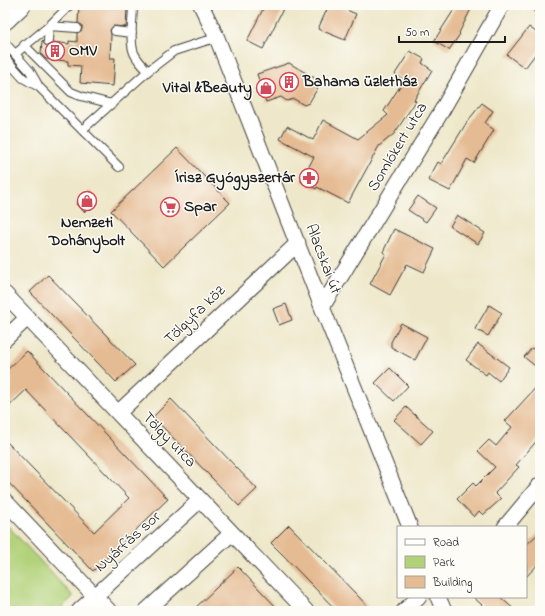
<svg xmlns="http://www.w3.org/2000/svg" width="545" height="616" font-family="'Indie Flower',sans-serif">
<style>
.green{fill:#b2d27a;stroke:#67774b}
.building{fill:#e5bb93}
.lines{fill:none;stroke-linecap:round;stroke-linejoin:round}
.service-casing{stroke:#3c3a36;stroke-width:10}
.minor-casing{stroke:#3c3a36;stroke-width:17}
.tertiary-casing{stroke:#3c3a36;stroke-width:21}
.service{stroke:#fff;stroke-width:8}
.minor{stroke:#fff;stroke-width:15}
.tertiary{stroke:#fff;stroke-width:19}
.labels{text-anchor:middle;dominant-baseline:central;stroke-width:3;stroke-linejoin:round;paint-order:stroke}
.poi-label{font-size:16px;font-weight:bold;fill:#1c1c1c;stroke:#fdfcf7;text-anchor:start}
.street-label{font-size:16px;fill:#1c1c1c;stroke:#fdfcf7}
</style>
<rect width="100%" height="100%" fill="#fdfcf7"/>
<filter id="ink" filterUnits="userSpaceOnUse"><feTurbulence type="fractalNoise" baseFrequency=".025" numOctaves="2"/><feDisplacementMap in="SourceGraphic" scale="8" xChannelSelector="R" yChannelSelector="G"/><feConvolveMatrix kernelMatrix="1 2 1 2 8 2 1 2 1" color-interpolation-filters="sRGB"/></filter>
<filter id="wash" filterUnits="userSpaceOnUse"><feTurbulence type="fractalNoise" baseFrequency=".012" numOctaves="4" result="noise"/><feDisplacementMap in="SourceGraphic" scale="16" xChannelSelector="R" yChannelSelector="G"/><feGaussianBlur stdDeviation="0.9" result="paint"/><feColorMatrix in="noise" values="0 0 0 0 0 0 0 0 0 0 0 0 0 0 0 0 0 1.4 0 .05"/><feComposite in="paint" operator="in"/></filter>
<g filter="url(#wash)">
<rect width="100%" height="100%" fill="#eee7c9"/>
<path class="green" d="M 5,523 L 72,595 L 73,597 L 57,611 L 5,611 Z"/>
<g id="blocks">
<path class="building" d="M 79,5 L 127,7 L 126,27 L 113,26 L 110,30 L 111,35 L 110,58 L 115,58 L 113,86 L 80,83 L 81,66 L 68,65 L 68,61 L 46,59 L 41,54 L 42,41 L 45,45 L 48,46 L 51,46 L 53,42 L 69,44 L 69,41 L 77,42 L 77,33 L 81,31 L 82,29 L 82,25 L 78,23 Z
M 265,5 L 285,5 L 263,49 L 247,41 Z
M 329,5 L 335,5 L 356,14 L 345,40 L 318,29 Z
M 457,5 L 473,5 L 459,33 L 460,34 L 449,50 L 434,41 Z
M 529,27 L 540,35 L 540,48 L 525,68 L 507,55 Z
M 410,51 L 424,59 L 422,63 L 432,70 L 414,100 L 416,101 L 394,134 L 379,146 L 348,203 L 317,187 L 316,189 L 301,181 L 314,157 L 280,139 L 287,126 L 313,140 L 323,120 L 358,139 L 388,115 L 384,111 L 404,80 L 395,74 Z
M 289,63 L 318,80 L 320,84 L 309,103 L 304,105 L 294,99 L 287,101 L 281,97 L 266,102 L 257,74 Z
M 482,103 L 493,111 L 485,123 L 494,130 L 474,163 L 467,159 L 450,191 L 428,180 L 438,162 L 441,164 L 467,122 Z
M 177,148 L 230,203 L 164,266 L 111,211 Z
M 90,191 L 98,199 L 84,212 L 76,204 Z
M 418,196 L 436,208 L 426,222 L 408,210 Z
M 457,215 L 485,233 L 478,244 L 450,226 Z
M 394,229 L 435,249 L 424,272 L 407,264 L 390,295 L 370,284 L 386,254 L 383,252 Z
M 48,275 L 135,365 L 116,382 L 30,292 Z
M 286,304 L 292,320 L 279,325 L 273,309 Z
M 489,305 L 502,313 L 488,336 L 475,329 Z
M 401,323 L 427,337 L 415,360 L 391,347 L 391,342 Z
M 478,344 L 509,367 L 499,381 L 488,372 L 486,375 L 466,360 Z
M 532,348 L 540,354 L 540,370 L 524,357 Z
M 27,351 L 168,499 L 93,571 L 5,479 L 5,440 L 94,532 L 129,498 L 26,390 L 5,410 L 5,372 Z
M 390,368 L 408,386 L 394,401 L 375,383 Z
M 540,383 L 540,437 L 516,465 L 519,467 L 495,493 L 501,499 L 483,515 L 479,511 L 474,517 L 457,499 L 473,483 L 476,486 L 495,467 L 478,451 L 489,440 L 496,446 L 512,427 L 505,421 Z
M 171,399 L 257,489 L 239,506 L 153,417 Z
M 406,407 L 433,431 L 421,444 L 394,420 Z
M 289,525 L 357,595 L 372,611 L 337,611 L 281,553 L 271,543 Z
M 540,532 L 540,562 L 526,577 L 526,545 Z
M 238,567 L 280,611 L 192,611 Z
M 473,597 L 500,597 L 516,611 L 489,611 Z"/>
</g>
</g>
<g filter="url(#ink)">
<use href="#blocks" fill-opacity="0" stroke="#3c3a36" stroke-width="1"/>
<g class="lines">
<defs>
<path id="service" d="M 133,5 C 133,19 129,41 134,53 C 137,60 143,66 148,71
M 115,31 L 132,33
M 48,41 L 49,26 L 77,28
M 5,43 L 30,71 L 38,85
M 24,45 L 71,92 L 81,96 L 112,104
M 15,54 L 49,26 L 70,5
M 5,58 L 23,78 L 39,87 L 119,167
M 82,130 L 148,71 L 174,51 L 202,42 L 217,38"/>
<path id="minor" d="M 201,5 L 217,38 L 322,307 L 410,527
M 539,5 L 540,6
M 5,294 L 306,611
M 322,307 L 441,112 L 502,5
M 5,339 L 27,318
M 118,413 L 298,243
M 5,501 L 109,611
M 505,527 L 540,485
M 438,597 L 444,611
M 79,611 L 200,500
M 146,611 L 232,533
M 404,611 L 419,597"/>
<path id="tertiary" d="M 5,20 L 21,5"/>
</defs>
<use href="#service" class="service-casing"/>
<use href="#minor" class="minor-casing"/>
<use href="#tertiary" class="tertiary-casing"/>
<use href="#service" class="service"/>
<use href="#minor" class="minor"/>
<use href="#tertiary" class="tertiary"/>
</g>
</g>
<defs>
<symbol id="building-ring" viewBox="-11 -11 22 22"><circle r="9.5" fill="#fdfcf7" stroke="#d1495b" stroke-width="1.5"/><path d="M-4-6H4V6H1V3H-1V6H-4ZM-2.5-4.3h1.7v1.8h-1.7ZM.8-4.3h1.7v1.8H.8ZM-2.5-1h1.7V.8h-1.7ZM.8-1h1.7V.8H.8Z" fill="#d1495b"/></symbol>
<symbol id="shop-ring" viewBox="-11 -11 22 22"><circle r="9.5" fill="#fdfcf7" stroke="#d1495b" stroke-width="1.5"/><path d="M-5-2.5h2.3a2.7 3.5 0 0 1 5.4 0H5L5.5 6h-11ZM-1.5-2.5h3a1.5 2.3 0 0 0-3 0Z" fill="#d1495b"/></symbol>
<symbol id="pharmacy-ring" viewBox="-11 -11 22 22"><circle r="9.5" fill="#fdfcf7" stroke="#d1495b" stroke-width="1.5"/><path d="M-2-6h4v4h4v4h-4v4h-4v-4h-4v-4h4Z" fill="#d1495b"/></symbol>
<symbol id="supermarket-ring" viewBox="-11 -11 22 22"><circle r="9.5" fill="#fdfcf7" stroke="#d1495b" stroke-width="1.5"/><path d="M-6-5.5h2.5l.6 2H6L4.5 2H-2.5L-4.4-4H-6ZM-1.5 3.2a1.3 1.3 0 1 0 .1 0ZM3 3.2a1.3 1.3 0 1 0 .1 0Z" fill="#d1495b"/></symbol>
</defs>
<g fill-rule="evenodd">
<use href="#building-ring" x="44" y="40" width="22" height="22"/>
<use href="#building-ring" x="278" y="71" width="22" height="22"/>
<use href="#shop-ring" x="255" y="77" width="22" height="22"/>
<use href="#pharmacy-ring" x="298" y="167" width="22" height="22"/>
<use href="#shop-ring" x="76" y="190" width="22" height="22"/>
<use href="#supermarket-ring" x="159" y="196" width="22" height="22"/>
</g>
<g class="labels">
<g class="poi-label">
<text x="69" y="51">OMV</text>
<text x="303" y="82">Bahama üzletház</text>
<text x="252" y="88" text-anchor="end">Vital &amp;Beauty</text>
<text x="295" y="178" text-anchor="end">Írisz Gyógyszertár</text>
<text x="184" y="207">Spar</text>
<text x="87" y="223" text-anchor="middle">Nemzeti<tspan x="87" dy="18">Dohánybolt</tspan></text>
</g>
<g class="street-label">
<text transform="translate(398 147) rotate(-59)">Somlókert utca</text>
<text transform="translate(323 259) rotate(69)">Alacskai út</text>
<text transform="translate(195 315) rotate(-44)">Tölgyfa köz</text>
<text transform="translate(169 440) rotate(46)">Tölgy utca</text>
<text transform="translate(128 542) rotate(-42)">Nyárfás sor</text>
</g>
</g>
<rect width="545" height="616" fill="none" stroke="#fdfcf7" stroke-width="20"/>
<rect x="397" y="526" width="130" height="72" fill="#fdfcf7" stroke="#a3a29f"/>
<rect x="405" y="539" width="20" height="6" fill="#ffffff" stroke="#a3a29f"/>
<text x="433" y="546" font-size="12" fill="#1c1c1c">Road</text>
<rect x="405" y="556" width="20" height="12" fill="#b2d27a" stroke="#a3a29f"/>
<text x="433" y="566" font-size="12" fill="#1c1c1c">Park</text>
<rect x="405" y="576" width="20" height="12" fill="#e5bb93" stroke="#a3a29f"/>
<text x="433" y="586" font-size="12" fill="#1c1c1c">Building</text>
<path d="M399 36v6h106v-6" fill="none" stroke="#1c1c1c" stroke-width="2"/>
<text x="405" y="36" font-size="12" fill="#1c1c1c" stroke="#fdfcf7" stroke-width="3" paint-order="stroke">50 m</text>
</svg>
